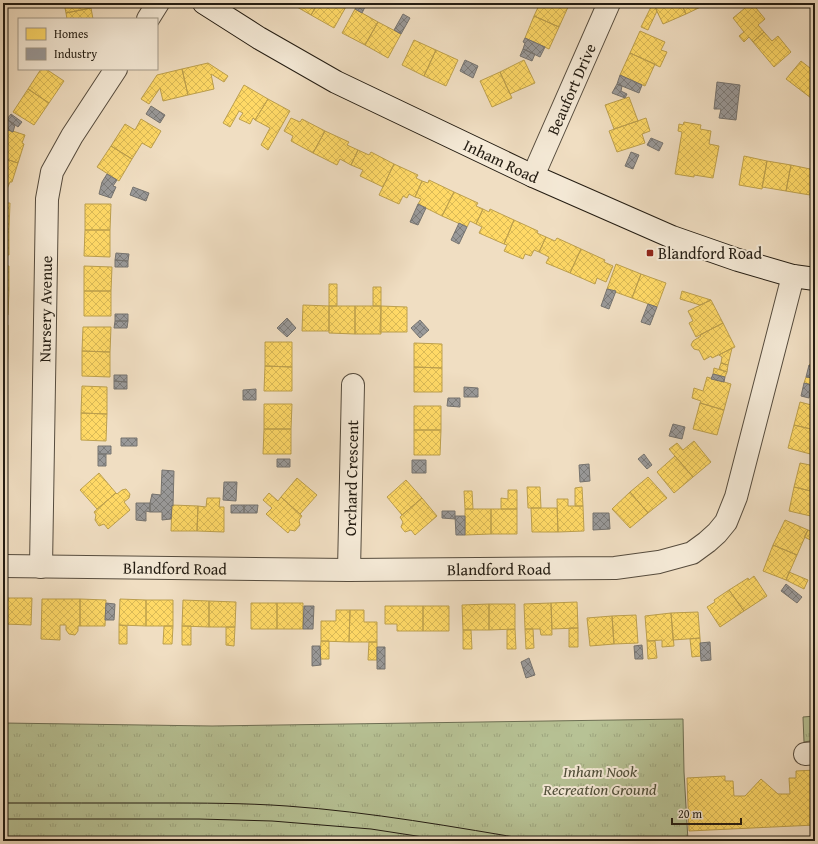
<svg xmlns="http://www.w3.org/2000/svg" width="818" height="844" font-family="'Gentium Book Plus',serif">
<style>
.grass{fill:url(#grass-tufts);stroke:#6d6f54}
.homes{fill:url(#homes-cross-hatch);stroke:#bda04d}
.industry{fill:url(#industry-cross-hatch);stroke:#767470}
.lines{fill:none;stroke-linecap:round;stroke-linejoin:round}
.street-casing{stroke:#564c3e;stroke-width:24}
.secondary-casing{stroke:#231c12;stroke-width:24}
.street{stroke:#f5ead7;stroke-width:22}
.secondary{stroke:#f5ead7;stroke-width:22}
.tram{stroke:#231c12;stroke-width:1}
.poi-dot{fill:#8f2418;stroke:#f5ead7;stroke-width:1.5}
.labels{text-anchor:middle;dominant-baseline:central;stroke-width:4;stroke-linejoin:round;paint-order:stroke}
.street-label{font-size:16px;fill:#231c12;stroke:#f5ead7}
.poi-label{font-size:16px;fill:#231c12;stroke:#f5ead7;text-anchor:start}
.park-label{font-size:16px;font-style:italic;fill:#4f4e39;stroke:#f5ead7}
</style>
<defs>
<pattern id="grass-tufts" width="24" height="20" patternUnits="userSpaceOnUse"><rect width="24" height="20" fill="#b7c295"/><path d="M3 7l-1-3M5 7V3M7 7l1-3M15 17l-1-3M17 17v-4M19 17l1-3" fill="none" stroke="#9da67f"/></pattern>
<pattern id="homes-cross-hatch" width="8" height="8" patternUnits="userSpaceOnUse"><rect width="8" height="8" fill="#ffd966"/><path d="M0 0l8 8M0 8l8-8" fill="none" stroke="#daba57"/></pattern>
<pattern id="industry-cross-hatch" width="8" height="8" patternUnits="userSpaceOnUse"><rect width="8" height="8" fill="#999"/><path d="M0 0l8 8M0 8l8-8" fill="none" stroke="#7c7c7b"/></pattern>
</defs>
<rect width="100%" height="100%" fill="#f0dec2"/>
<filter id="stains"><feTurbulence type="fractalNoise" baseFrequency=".005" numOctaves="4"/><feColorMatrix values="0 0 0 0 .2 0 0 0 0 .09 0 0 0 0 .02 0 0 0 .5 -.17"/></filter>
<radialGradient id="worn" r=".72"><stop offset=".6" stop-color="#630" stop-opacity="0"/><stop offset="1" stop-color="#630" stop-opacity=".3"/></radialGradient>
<path class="grass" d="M 815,716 L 815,738 L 810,741 L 804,742 L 803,717 Z
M 683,719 L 684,772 L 688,841 L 3,841 L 3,723 L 212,726 Z"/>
<path class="homes" d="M 64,3 L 90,3 L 91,8 L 66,13 Z
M 290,3 L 318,3 L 311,15 Z
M 318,3 L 344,3 L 347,5 L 334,28 L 311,15 Z
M 540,3 L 564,3 L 569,5 L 559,27 L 534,16 Z
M 653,3 L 681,3 L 686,14 L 663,24 Z
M 653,3 L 657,11 L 648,30 L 641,27 Z
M 681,3 L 709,3 L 686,14 Z
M 751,3 L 752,3 L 765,19 L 758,25 L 764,32 L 753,42 L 749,37 L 744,42 L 739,36 L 744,32 L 733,18 Z
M 91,8 L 93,19 L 67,19 L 66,13 Z
M 355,9 L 378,22 L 365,45 L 342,33 Z
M 534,16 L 559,27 L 549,49 L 525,38 Z
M 378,22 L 401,34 L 388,58 L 365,45 Z
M 640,31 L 665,42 L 661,50 L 667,52 L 660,67 L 630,53 Z
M 764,32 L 772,41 L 778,36 L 791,52 L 774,67 L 753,42 Z
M 414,40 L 436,50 L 424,76 L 402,65 Z
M 436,50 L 458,60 L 446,86 L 424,76 Z
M 630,53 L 655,64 L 645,86 L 620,75 Z
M 524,60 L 535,83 L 510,94 L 500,72 Z
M 801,61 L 815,72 L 811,78 L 815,81 L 815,94 L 811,98 L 786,79 Z
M 208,63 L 228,76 L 224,82 L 211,74 L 214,89 L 188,95 L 182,69 Z
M 41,69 L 46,69 L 64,81 L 49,103 L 28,89 Z
M 182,69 L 188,95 L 163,101 L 160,88 L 149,104 L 141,99 L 157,75 Z
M 500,72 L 512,98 L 492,107 L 480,81 Z
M 244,85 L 268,99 L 255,120 L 253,118 L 250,124 L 239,119 L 243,113 L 239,111 L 230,127 L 223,123 Z
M 28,89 L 49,103 L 34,125 L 13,112 Z
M 629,97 L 638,121 L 614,129 L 605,105 Z
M 268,99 L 290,111 L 268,150 L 261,145 L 270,128 L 255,120 Z
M 291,118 L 300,122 L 302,119 L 325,131 L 313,153 L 291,141 L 293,136 L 284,131 Z
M 646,118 L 650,131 L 642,134 L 645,143 L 617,152 L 609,131 Z
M 141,119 L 161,131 L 151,148 L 142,143 L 132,159 L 111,146 L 125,124 L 135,130 Z
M 684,122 L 701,125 L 700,129 L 711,131 L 709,144 L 719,146 L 713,178 L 694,175 L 694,177 L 675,174 L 682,132 L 678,131 L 679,124 L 683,125 Z
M 3,128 L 25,135 L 22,143 L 24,144 L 18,163 L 3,158 Z
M 325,131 L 349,142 L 347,145 L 358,150 L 351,165 L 340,159 L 337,165 L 313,153 Z
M 111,146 L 132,159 L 119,181 L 97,167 Z
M 358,150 L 369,155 L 371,152 L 394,164 L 383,187 L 360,176 L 363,170 L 351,165 Z
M 744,156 L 767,161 L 762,189 L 739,185 Z
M 3,158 L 18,163 L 12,182 L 10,182 L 7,189 L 3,187 Z
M 767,161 L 791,165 L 786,191 L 762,187 Z
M 394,164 L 418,175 L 416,178 L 422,181 L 415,197 L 409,194 L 407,198 L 403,196 L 399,204 L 379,195 Z
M 791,165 L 815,170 L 810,195 L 786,191 Z
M 815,170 L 815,199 L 810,198 Z
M 429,180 L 454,192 L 442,216 L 418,204 L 421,199 L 415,197 L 422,181 L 428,183 Z
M 454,192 L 478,203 L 476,206 L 483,209 L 476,224 L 470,221 L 467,227 L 442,216 Z
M 3,203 L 10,203 L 9,229 L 3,229 Z
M 85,204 L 111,204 L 110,230 L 85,230 Z
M 483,209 L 489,212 L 490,209 L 514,220 L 504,244 L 479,233 L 482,227 L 476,224 Z
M 514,220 L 538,231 L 537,233 L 546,237 L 539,252 L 534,250 L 531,256 L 525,254 L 523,259 L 504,251 L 507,245 L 504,244 Z
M 3,229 L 9,229 L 9,255 L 3,255 Z
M 85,230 L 110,230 L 110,257 L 84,256 Z
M 546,237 L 555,241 L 557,238 L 581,249 L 570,273 L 546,263 L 549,257 L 539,252 Z
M 581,249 L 605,260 L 604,262 L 613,266 L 606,282 L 597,278 L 595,284 L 570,273 Z
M 616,264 L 641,274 L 632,298 L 607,289 Z
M 3,266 L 9,266 L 9,290 L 3,290 Z
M 84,266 L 112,267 L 111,291 L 84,291 Z
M 641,274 L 666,283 L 657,307 L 632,298 Z
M 329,284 L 337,284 L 337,306 L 329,306 Z
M 373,287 L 381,287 L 381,306 L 373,306 Z
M 3,290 L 9,290 L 8,315 L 3,315 Z
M 84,291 L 111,291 L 111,316 L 84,316 Z
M 682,291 L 711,300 L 700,305 L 680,299 Z
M 711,300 L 723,323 L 696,337 L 689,323 L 693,321 L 688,311 Z
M 303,305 L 329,306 L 329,331 L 302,331 Z
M 329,306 L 355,306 L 355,334 L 329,333 Z
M 355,306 L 381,306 L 381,334 L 355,334 Z
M 381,306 L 407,307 L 407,332 L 380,332 Z
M 723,323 L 735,347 L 712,358 L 711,356 L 704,360 L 699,350 L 698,350 L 694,349 L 691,345 L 693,341 L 701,336 L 700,335 Z
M 3,325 L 8,325 L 8,350 L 3,350 Z
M 83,327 L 111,327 L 110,352 L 82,351 Z
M 265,342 L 292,342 L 292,367 L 265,366 Z
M 414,343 L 442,344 L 442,368 L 414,367 Z
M 732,348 L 728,365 L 721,363 L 722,357 L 719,355 Z
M 3,350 L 8,350 L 7,374 L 3,374 Z
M 82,351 L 110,352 L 110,377 L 82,376 Z
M 815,360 L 815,373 L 809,365 Z
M 721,363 L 728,365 L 727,372 L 719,369 Z
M 265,366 L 292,367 L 292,391 L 264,391 Z
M 414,367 L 442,368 L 442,392 L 414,392 Z
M 714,368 L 727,372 L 725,377 L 713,374 Z
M 707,377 L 731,384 L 724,410 L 700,403 L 701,401 L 692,398 L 694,388 L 703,391 Z
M 806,377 L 814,378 L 812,385 L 804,383 Z
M 3,385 L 7,385 L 7,411 L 3,411 Z
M 82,386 L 107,387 L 107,414 L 81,413 Z
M 800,402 L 815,406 L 815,430 L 794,425 Z
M 700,403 L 724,410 L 717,435 L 693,429 Z
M 264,404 L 292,404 L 291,429 L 264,429 Z
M 414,406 L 441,406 L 441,430 L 414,430 Z
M 3,411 L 7,411 L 6,436 L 3,436 Z
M 81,413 L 107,414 L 106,441 L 81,440 Z
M 794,425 L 815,430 L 815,452 L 814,455 L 788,448 Z
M 264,429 L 291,429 L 291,454 L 263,454 Z
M 414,430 L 441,430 L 440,455 L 414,455 Z
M 694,441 L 711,462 L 693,477 L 669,449 L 677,443 L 683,450 Z
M 675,456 L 693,477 L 674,493 L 657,472 Z
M 800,463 L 815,466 L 815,492 L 794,487 Z
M 99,473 L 116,493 L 97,509 L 80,490 Z
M 648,477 L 667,498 L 648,513 L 630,492 Z
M 297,478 L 317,495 L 300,514 L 281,497 Z
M 406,480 L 422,498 L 402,515 L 387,497 Z
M 527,487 L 540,487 L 541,508 L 528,508 Z
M 582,487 L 583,506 L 575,506 L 575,488 Z
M 794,487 L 815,492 L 815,517 L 789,511 Z
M 126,489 L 130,494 L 129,498 L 124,502 L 130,510 L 108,529 L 104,524 L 99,526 L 95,520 L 96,515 L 94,512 L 116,493 L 117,494 L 122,490 Z
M 508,490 L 517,490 L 517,509 L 501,509 L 501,498 L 508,499 Z
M 464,491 L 472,491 L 473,509 L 465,509 Z
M 630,492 L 648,513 L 630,528 L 612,509 Z
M 269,493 L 278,501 L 281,497 L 302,516 L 299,520 L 300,525 L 295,531 L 290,530 L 288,533 L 266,514 L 272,508 L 263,500 Z
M 207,498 L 220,498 L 219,507 L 224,507 L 224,532 L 197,531 L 198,506 L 206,507 Z
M 422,498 L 437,516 L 415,535 L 411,530 L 405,532 L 401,527 L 403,522 L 400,517 Z
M 557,499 L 568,499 L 568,506 L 583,506 L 584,531 L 558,532 Z
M 172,505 L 198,506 L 197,531 L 171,531 Z
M 531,508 L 557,508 L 558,532 L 532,532 Z
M 465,509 L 491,509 L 491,534 L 465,535 Z
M 491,509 L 517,509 L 517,534 L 491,534 Z
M 785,520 L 808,530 L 797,555 L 773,545 Z
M 808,530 L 815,533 L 815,542 L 804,537 Z
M 773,545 L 797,555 L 786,580 L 763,571 Z
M 789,572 L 808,580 L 804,589 L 786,580 Z
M 754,576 L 767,596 L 744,611 L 729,590 L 748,578 L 749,580 Z
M 729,590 L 744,611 L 720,627 L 707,607 L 715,602 L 714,600 Z
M 3,598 L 5,598 L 5,624 L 3,624 Z
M 5,598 L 32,598 L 31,625 L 5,624 Z
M 42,599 L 80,599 L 80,626 L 78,626 L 78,631 L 75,635 L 69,634 L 66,630 L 66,625 L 60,625 L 60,640 L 41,639 Z
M 80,599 L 106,600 L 105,626 L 80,626 Z
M 120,599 L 146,600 L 146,626 L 119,625 Z
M 146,600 L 173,600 L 173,626 L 146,626 Z
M 183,600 L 209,601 L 209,627 L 182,626 Z
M 209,601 L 236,602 L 235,627 L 209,627 Z
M 577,602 L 578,628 L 552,629 L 551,603 Z
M 251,603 L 277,603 L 277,629 L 251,629 Z
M 277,603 L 303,603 L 303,629 L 277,629 Z
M 551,603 L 552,635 L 541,635 L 540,629 L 525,629 L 524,604 Z
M 489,604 L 515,604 L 515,629 L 489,630 Z
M 489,604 L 489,630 L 463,630 L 462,605 Z
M 385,606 L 423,606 L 423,631 L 397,631 L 397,624 L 385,624 Z
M 423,606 L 449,606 L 449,631 L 423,631 Z
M 336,610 L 350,610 L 349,642 L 321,641 L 321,621 L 336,621 Z
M 350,610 L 364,610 L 364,622 L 377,622 L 377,642 L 349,642 Z
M 698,612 L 700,638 L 673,640 L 671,613 Z
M 671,613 L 674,646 L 662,647 L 662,640 L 647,641 L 645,616 Z
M 636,615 L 638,643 L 614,644 L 612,616 Z
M 612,616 L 614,644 L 590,646 L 587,618 Z
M 119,625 L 127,626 L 127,644 L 119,644 Z
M 164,626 L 173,626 L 172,644 L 163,644 Z
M 182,626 L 191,626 L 191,645 L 182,645 Z
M 226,627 L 235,627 L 234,646 L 226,645 Z
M 569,628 L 578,628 L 578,647 L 569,647 Z
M 515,629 L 516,649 L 507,649 L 507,630 Z
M 525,629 L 533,629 L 534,648 L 526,649 Z
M 463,630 L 471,630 L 472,649 L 463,649 Z
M 700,638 L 701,656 L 692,657 L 690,639 Z
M 321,641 L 329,641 L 329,659 L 320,659 Z
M 647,641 L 655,641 L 657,658 L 648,659 Z
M 369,642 L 377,642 L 377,660 L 368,660 Z
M 813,686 L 815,686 L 815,716 L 814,716 Z
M 815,770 L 815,825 L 689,831 L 687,778 L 725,776 L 725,781 L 733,781 L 734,796 L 745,796 L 761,779 L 778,794 L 790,794 L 789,778 L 796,778 L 796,771 Z"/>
<path class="industry" d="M 358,3 L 367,3 L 362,13 L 355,9 Z
M 403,14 L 410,18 L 401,34 L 394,30 Z
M 525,38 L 545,47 L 540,57 L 523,49 L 525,43 L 523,42 Z
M 523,49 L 535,54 L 532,61 L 520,56 Z
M 465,60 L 478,66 L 473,78 L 460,71 Z
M 620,75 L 642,85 L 639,93 L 617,84 Z
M 717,82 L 740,85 L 736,120 L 719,118 L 721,109 L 714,109 Z
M 617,84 L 622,86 L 621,91 L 627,94 L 625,98 L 612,93 Z
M 151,106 L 165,115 L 160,123 L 146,114 Z
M 11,114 L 22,122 L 18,127 L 7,119 Z
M 6,119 L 15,125 L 13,132 L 3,128 Z
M 651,138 L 663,143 L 659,151 L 647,145 Z
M 631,152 L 639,155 L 633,169 L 625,166 Z
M 107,174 L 117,180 L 113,186 L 116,187 L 111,198 L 99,194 L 102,182 Z
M 133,187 L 149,193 L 146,201 L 130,195 Z
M 418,204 L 426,208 L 418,225 L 410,222 Z
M 459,223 L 467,227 L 459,244 L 451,240 Z
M 116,253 L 129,254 L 128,261 L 115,260 Z
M 115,260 L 128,261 L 128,267 L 115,267 Z
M 607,289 L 616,291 L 609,309 L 601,306 Z
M 648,304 L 657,307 L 650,325 L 641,322 Z
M 115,314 L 128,314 L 128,321 L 115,321 Z
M 287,318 L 296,328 L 287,337 L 277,328 Z
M 420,320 L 429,330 L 420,338 L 411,328 Z
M 115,321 L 128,321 L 127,328 L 114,328 Z
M 809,365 L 815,373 L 814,378 L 806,377 Z
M 713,374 L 725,377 L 724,382 L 711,379 Z
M 114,375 L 127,375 L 127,382 L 114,381 Z
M 114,381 L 127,382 L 127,389 L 114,389 Z
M 804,383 L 812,385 L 809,398 L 801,396 Z
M 464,387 L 478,388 L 478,397 L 464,397 Z
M 256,389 L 256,400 L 243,400 L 243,390 Z
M 448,398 L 460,398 L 460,407 L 447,406 Z
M 673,424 L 685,427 L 682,439 L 669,436 Z
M 121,438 L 137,438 L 137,446 L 121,446 Z
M 98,446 L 111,446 L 111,454 L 98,454 Z
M 98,454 L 106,454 L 106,466 L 98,466 Z
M 644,454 L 652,465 L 647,469 L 638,459 Z
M 277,459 L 290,459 L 290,467 L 277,467 Z
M 412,460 L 426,460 L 426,473 L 412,473 Z
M 589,464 L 590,481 L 580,482 L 579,465 Z
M 162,470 L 174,471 L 173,506 L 172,505 L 171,519 L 162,520 L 162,512 L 150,512 L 150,503 L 152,494 L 161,495 Z
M 224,482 L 237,482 L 236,501 L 223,500 Z
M 136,503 L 150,503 L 150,512 L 146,511 L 146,521 L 136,520 Z
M 231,505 L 244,505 L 244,513 L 231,513 Z
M 244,505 L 258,505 L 257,513 L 244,513 Z
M 442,511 L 455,511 L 455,519 L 442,518 Z
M 593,513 L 609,513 L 610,529 L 593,530 Z
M 455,516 L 465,516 L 465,535 L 456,535 Z
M 786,584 L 802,597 L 797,603 L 781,591 Z
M 106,603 L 115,604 L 114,620 L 105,620 Z
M 304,606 L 314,606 L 313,629 L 303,629 Z
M 710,642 L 711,660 L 701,661 L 700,643 Z
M 642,645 L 643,659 L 635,659 L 634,646 Z
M 312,646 L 320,646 L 321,665 L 312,666 Z
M 377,647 L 385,647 L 385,669 L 377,669 Z
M 529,658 L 535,675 L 526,678 L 521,662 Z"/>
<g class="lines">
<defs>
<g id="street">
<path d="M 148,19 L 158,3"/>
<path id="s1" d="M 533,176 L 609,3"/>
<path id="s2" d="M 3,566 L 349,570 L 615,568 L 659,562 L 692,553 L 707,542 L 717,533 L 726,522 L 736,497 L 793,276"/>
<path id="s3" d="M 41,567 L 47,199 L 52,172 L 72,136 L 116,69"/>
<path id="s4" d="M 349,570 L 353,385"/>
<path d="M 805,754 L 815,753"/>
</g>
<g id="secondary">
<path id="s5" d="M 204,3 L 259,38 L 336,82 L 533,176 L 672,237 L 738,260 L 793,276 L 815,279"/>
</g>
</defs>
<use href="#street" class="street-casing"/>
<use href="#secondary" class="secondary-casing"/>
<use href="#street" class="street"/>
<use href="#secondary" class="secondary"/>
<path class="tram" d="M 3,803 C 55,803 108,803 160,803 C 202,803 244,803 287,806 C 371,812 454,827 538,841
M 3,819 L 199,819 L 272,821 L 371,829 L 449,841"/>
</g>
<rect class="poi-dot" x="646" y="249" width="8" height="8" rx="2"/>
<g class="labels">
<g class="street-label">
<text stroke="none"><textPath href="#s1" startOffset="95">Beaufort Drive</textPath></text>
<text stroke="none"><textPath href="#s5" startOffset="337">Inham Road</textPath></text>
<text stroke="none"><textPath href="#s3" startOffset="258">Nursery Avenue</textPath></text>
<text stroke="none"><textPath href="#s4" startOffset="92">Orchard Crescent</textPath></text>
<text stroke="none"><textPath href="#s2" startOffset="172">Blandford Road</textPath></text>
<text stroke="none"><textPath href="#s2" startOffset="496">Blandford Road</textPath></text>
</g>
<g class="poi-label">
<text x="658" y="253">Blandford Road</text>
</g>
<g class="park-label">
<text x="600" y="771">Inham Nook<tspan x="600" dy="18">Recreation Ground</tspan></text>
</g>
</g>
<rect width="818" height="844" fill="none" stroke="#f0dec2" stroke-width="16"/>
<rect x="4" y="4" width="810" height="836" fill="none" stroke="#231c12" stroke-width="2"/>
<rect x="8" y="8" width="802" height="828" fill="none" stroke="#231c12"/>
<rect x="18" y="18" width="140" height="52" fill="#f5ead7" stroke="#a19888"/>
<rect x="26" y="28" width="20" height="12" fill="#ffd966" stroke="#a19888"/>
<text x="54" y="38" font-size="12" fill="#231c12">Homes</text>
<rect x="26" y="48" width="20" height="12" fill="#999999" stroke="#a19888"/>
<text x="54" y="58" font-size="12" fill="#231c12">Industry</text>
<path d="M672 818v6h69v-6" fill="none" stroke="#231c12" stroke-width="2"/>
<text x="678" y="818" font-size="12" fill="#231c12" stroke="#f5ead7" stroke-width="3" paint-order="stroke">20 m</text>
<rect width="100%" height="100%" filter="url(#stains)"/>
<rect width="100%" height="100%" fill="url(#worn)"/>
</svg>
